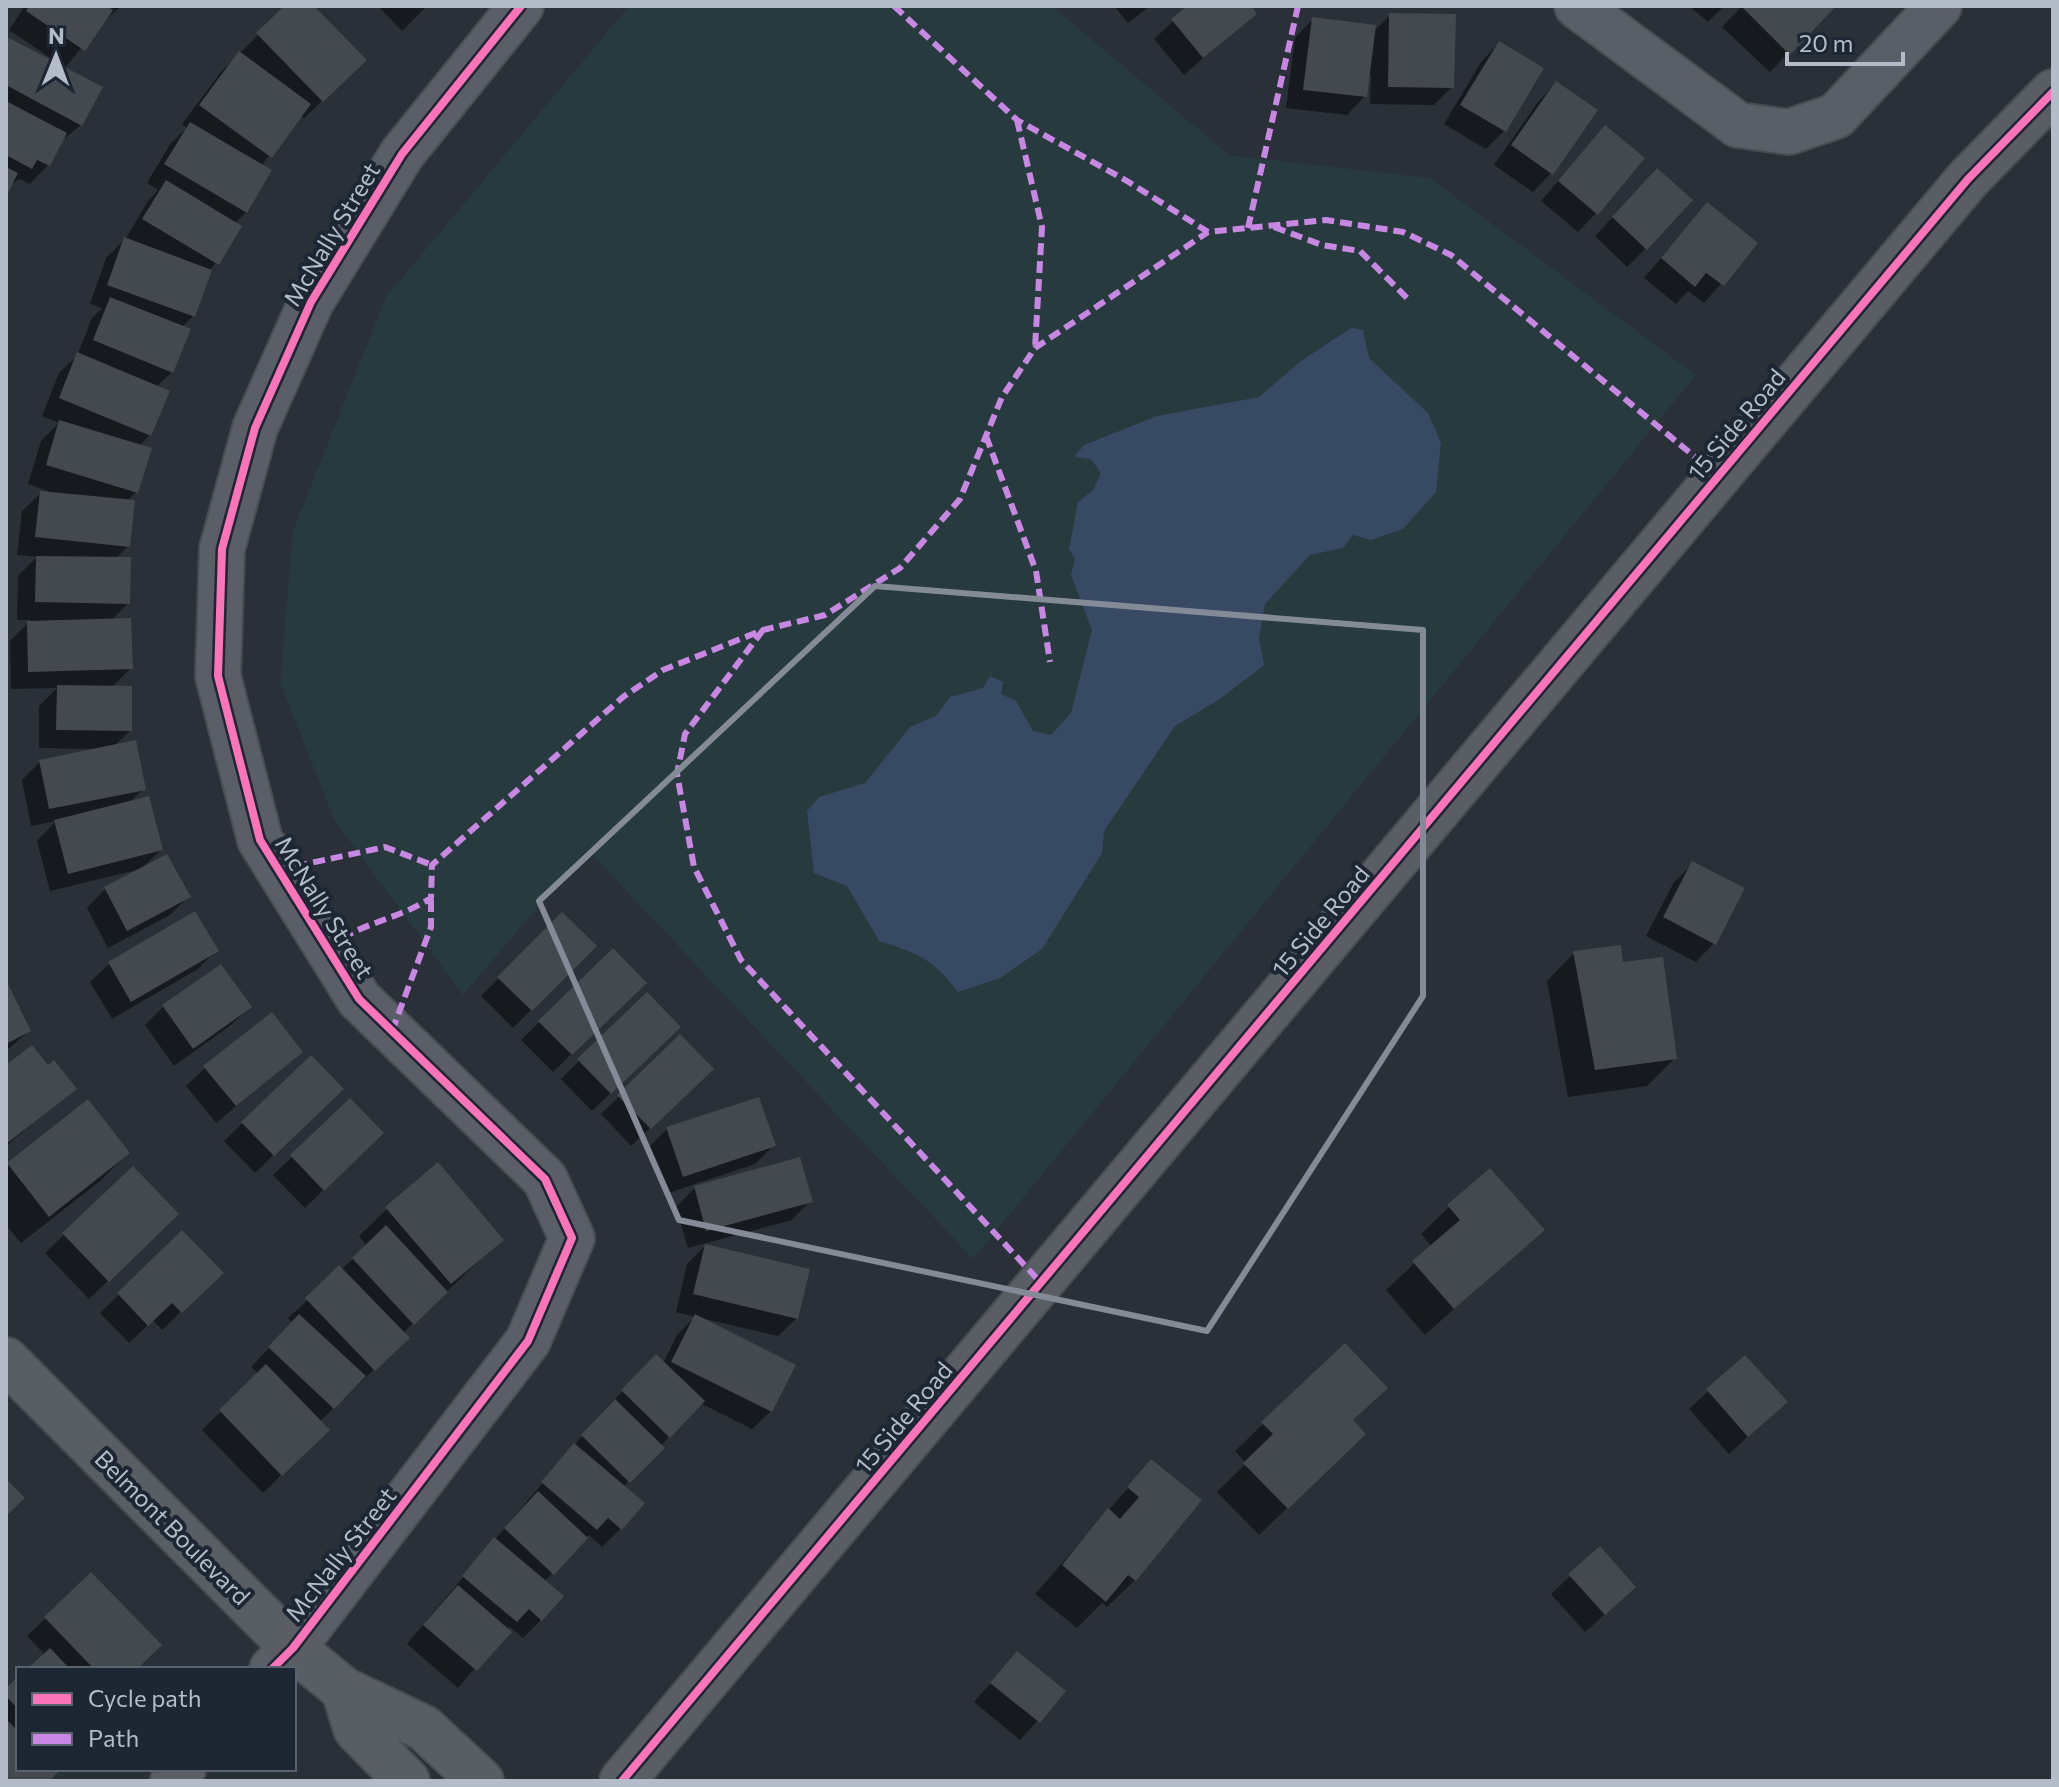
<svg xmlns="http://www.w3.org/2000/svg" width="2059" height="1787" font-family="Commissioner,sans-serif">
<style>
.green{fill:#273a3e}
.water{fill:#384963}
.shadow{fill:#0007}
.building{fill:#444950}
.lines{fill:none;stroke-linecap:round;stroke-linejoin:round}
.street-casing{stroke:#484c53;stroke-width:48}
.secondary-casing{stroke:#484c53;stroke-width:48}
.street{stroke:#5a5e66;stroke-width:44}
.secondary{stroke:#595d64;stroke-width:44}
.quiet{stroke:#c787e3;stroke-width:6;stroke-dasharray:12 6;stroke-linecap:butt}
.cycleway-casing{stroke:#1d2633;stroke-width:13}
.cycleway{stroke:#fb73b8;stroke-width:8}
.marked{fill:none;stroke:#848b96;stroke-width:6;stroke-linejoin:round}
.labels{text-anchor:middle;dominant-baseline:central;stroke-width:8;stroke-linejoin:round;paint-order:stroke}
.street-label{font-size:24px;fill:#b4bcc9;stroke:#1d2633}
</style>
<rect width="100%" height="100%" fill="#2a3038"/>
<path class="green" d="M 629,6 L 1052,6 L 1229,155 L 1430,178 L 1696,375 L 973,1259 L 587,849 L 463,995 L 335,821 L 280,683 L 293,531 L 386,297 Z"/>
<path class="water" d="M 1351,328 L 1363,330 L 1369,358 L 1428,413 L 1441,443 L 1436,492 L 1403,529 L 1371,540 L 1353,535 L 1343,548 L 1310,555 L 1265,604 L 1259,638 L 1264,665 L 1220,699 L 1175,726 L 1104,831 L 1102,853 L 1042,949 L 1000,978 L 958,992 C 933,959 918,953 879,941 L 847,886 L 814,873 L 807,811 L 819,797 L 865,783 L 910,727 L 936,716 L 950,697 L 983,688 L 990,676 L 1003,682 L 1001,694 L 1016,701 L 1033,731 L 1051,735 L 1071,713 L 1092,630 L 1071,575 L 1075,559 L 1069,549 L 1078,502 L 1093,490 L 1101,473 L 1091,459 L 1074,457 L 1084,445 L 1157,416 L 1259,397 L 1301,361 Z"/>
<path class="shadow" d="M 25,6 L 122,6 L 103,21 L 64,69 L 81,125 L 60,142 L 48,165 L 30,184 L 20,179 L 10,185 L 6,193 L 6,44 L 10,41 L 53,64 L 55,61 L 9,30 Z
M 287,6 L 311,6 L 346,78 L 304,118 L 300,115 L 261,166 L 246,212 L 234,224 L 240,227 L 209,272 L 193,316 L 181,328 L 172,372 L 156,387 L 150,435 L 139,446 L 136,492 L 127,501 L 128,546 L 115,559 L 128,603 L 111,621 L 131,668 L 111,688 L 130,731 L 113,747 L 143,789 L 129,803 L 161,850 L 141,869 L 188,897 L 170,915 L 108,948 L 87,908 L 105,889 L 141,869 L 50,891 L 37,841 L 56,821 L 31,826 L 22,780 L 40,762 L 96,749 L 39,748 L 39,706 L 57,688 L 11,689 L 10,641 L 31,620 L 17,620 L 18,576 L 37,557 L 17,555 L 22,511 L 41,493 L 58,495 L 28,484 L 41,441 L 59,423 L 42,416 L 59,373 L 77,356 L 92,318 L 102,308 L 90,304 L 106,258 L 126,238 L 148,201 L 158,190 L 147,183 L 171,143 L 187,128 L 182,124 L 221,72 Z
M 378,6 L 427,6 L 402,31 Z
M 1114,6 L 1150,6 L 1128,23 Z
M 1190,6 L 1248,6 L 1254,13 L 1184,75 L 1154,39 Z
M 1689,6 L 1724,6 L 1708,22 Z
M 1742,6 L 1834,6 L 1770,72 L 1722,27 Z
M 1390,15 L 1452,87 L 1434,105 L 1370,104 L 1371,76 L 1368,76 L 1365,96 L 1347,115 L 1286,108 L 1295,38 L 1313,19 L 1374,31 Z
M 1499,43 L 1504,131 L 1486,149 L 1444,124 L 1481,62 Z
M 1556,83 L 1551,173 L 1533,192 L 1494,165 L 1538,102 Z
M 1605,127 L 1596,213 L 1578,232 L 1541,201 Z
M 1639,189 L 1646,248 L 1627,267 L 1595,236 Z
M 1707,204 L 1756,244 L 1704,303 L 1688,291 L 1676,304 L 1644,278 Z
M 1693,864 L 1714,943 L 1696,962 L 1646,936 L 1674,882 Z
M 194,914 L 216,950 L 198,969 L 112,1019 L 90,982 L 109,964 Z
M 562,914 L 594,946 L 513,1028 L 481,996 Z
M 612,951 L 644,983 L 553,1072 L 521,1040 Z
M 1574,953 L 1622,964 L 1675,1058 L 1647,1086 L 1568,1097 L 1547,981 Z
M 6,985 L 29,1031 L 6,1051 Z
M 647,994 L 660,1045 L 592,1111 L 561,1079 Z
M 250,1006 L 231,1025 L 174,1066 L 145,1025 L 163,1007 Z
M 680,1037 L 693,1087 L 631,1146 L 601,1114 Z
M 301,1052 L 216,1123 L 186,1086 L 205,1068 Z
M 311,1057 L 341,1089 L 255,1173 L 224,1141 Z
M 6,1068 L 48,1068 L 74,1088 L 6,1146 Z
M 87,1102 L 128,1153 L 100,1181 L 21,1243 L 6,1225 L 6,1167 Z
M 667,1129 L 774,1145 L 755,1164 L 665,1194 L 649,1147 Z
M 381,1133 L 305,1208 L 273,1175 L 292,1157 Z
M 132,1168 L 177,1214 L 89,1299 L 45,1253 Z
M 695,1188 L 810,1201 L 792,1220 L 688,1248 L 676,1207 Z
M 1449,1207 L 1542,1230 L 1425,1335 L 1386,1290 L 1432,1247 L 1421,1234 Z
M 387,1209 L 501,1240 L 403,1333 L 407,1338 L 319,1422 L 327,1430 L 263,1493 L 202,1430 L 259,1374 L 251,1367 L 293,1323 L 288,1318 L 367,1246 L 359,1236 Z
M 182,1233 L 221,1273 L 162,1330 L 153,1320 L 129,1343 L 100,1313 Z
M 705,1246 L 797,1318 L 778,1336 L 701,1318 L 771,1411 L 752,1429 L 700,1403 L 623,1487 L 621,1528 L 602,1547 L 589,1535 L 577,1547 L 544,1582 L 541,1620 L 523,1638 L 510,1627 L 458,1688 L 407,1644 L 604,1410 L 656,1357 L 663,1363 L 677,1335 L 695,1317 L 676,1312 L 687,1264 Z
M 1345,1345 L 1351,1421 L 1336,1461 L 1259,1535 L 1217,1492 L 1246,1463 L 1235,1451 Z
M 1745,1358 L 1785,1402 L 1729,1454 L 1689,1409 Z
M 1151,1462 L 1135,1580 L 1107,1607 L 1102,1603 L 1077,1628 L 1035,1594 Z
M 1599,1549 L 1615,1605 L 1585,1632 L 1551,1594 Z
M 91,1575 L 135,1669 L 30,1669 L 45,1655 L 27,1636 Z
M 1017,1653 L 1064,1691 L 1020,1740 L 974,1702 Z
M 18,1679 L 18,1769 L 52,1769 L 46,1781 L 6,1781 L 6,1690 Z"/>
<path class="building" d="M 29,6 L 107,6 L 113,10 L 85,51 L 26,11 Z
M 284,6 L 314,6 L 367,60 L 323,102 L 256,33 Z
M 1187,6 L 1251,6 L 1257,14 L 1203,58 L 1171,19 Z
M 1741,6 L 1836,6 L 1790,55 Z
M 1389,13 L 1456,14 L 1454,88 L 1388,87 Z
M 1312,17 L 1376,25 L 1367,97 L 1303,90 Z
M 9,38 L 103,87 L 82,126 L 6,85 L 6,45 Z
M 1499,41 L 1544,68 L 1506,132 L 1460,105 Z
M 239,51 L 311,104 L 272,158 L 199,105 Z
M 1556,81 L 1598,110 L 1553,175 L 1511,145 Z
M 6,101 L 67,133 L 50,166 L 37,160 L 32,169 L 6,155 Z
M 190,122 L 272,170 L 247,213 L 164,164 Z
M 1605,125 L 1645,158 L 1598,215 L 1558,181 Z
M 6,167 L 18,173 L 6,197 Z
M 1657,168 L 1693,200 L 1647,250 L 1612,217 Z
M 166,180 L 242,226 L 219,265 L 142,219 Z
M 1707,202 L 1758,243 L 1724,286 L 1706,273 L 1695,287 L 1661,258 Z
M 124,237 L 212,270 L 195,317 L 107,285 Z
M 110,297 L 191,329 L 173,373 L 93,340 Z
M 77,352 L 170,391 L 151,436 L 59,398 Z
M 59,420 L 152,448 L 138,493 L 46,465 Z
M 40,491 L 135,500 L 130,547 L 35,537 Z
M 36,556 L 131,557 L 130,604 L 35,602 Z
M 131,618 L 133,669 L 28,672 L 27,621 Z
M 57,685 L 132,686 L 132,731 L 56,730 Z
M 136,740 L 146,790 L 49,809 L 39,760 Z
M 149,796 L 163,850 L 68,874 L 54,820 Z
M 167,854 L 191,897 L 127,931 L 104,887 Z
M 1692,861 L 1745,888 L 1716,945 L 1663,917 Z
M 195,911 L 219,951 L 131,1002 L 108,962 Z
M 562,912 L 597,946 L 532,1011 L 497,977 Z
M 1621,945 L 1623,962 L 1663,957 L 1677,1059 L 1595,1070 L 1573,951 Z
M 613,948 L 647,983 L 572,1055 L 538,1021 Z
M 221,964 L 252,1007 L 193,1049 L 162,1005 Z
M 6,980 L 31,1031 L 6,1044 Z
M 647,992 L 681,1027 L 611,1094 L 577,1059 Z
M 272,1012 L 303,1052 L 236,1106 L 203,1066 Z
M 680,1034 L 714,1069 L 651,1129 L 617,1095 Z
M 32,1045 L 48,1065 L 54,1060 L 77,1089 L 6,1144 L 6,1065 Z
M 311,1055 L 344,1089 L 274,1156 L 241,1122 Z
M 759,1097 L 776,1146 L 683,1177 L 666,1127 Z
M 350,1098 L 384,1133 L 324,1191 L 290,1155 Z
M 88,1099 L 130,1153 L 49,1217 L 7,1163 Z
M 800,1157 L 813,1202 L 706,1231 L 694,1186 Z
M 438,1162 L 504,1240 L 451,1284 L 385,1207 Z
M 133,1166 L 179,1214 L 109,1282 L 62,1233 Z
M 1490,1168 L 1545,1230 L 1454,1309 L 1412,1261 L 1460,1220 L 1447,1205 Z
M 386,1225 L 448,1292 L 414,1325 L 352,1258 Z
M 182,1230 L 224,1273 L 182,1313 L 172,1303 L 148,1326 L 117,1293 Z
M 705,1244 L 810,1269 L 798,1319 L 693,1294 Z
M 339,1265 L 410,1338 L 375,1371 L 305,1298 Z
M 299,1314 L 366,1376 L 334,1409 L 268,1347 Z
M 695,1314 L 796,1365 L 772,1412 L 671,1362 Z
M 1345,1343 L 1388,1388 L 1353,1420 L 1366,1434 L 1288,1509 L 1243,1463 L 1273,1434 L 1261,1422 Z
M 656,1354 L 705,1401 L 670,1438 L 621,1390 Z
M 1745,1355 L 1788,1402 L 1748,1437 L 1706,1389 Z
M 266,1364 L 330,1430 L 282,1476 L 219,1410 Z
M 615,1399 L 665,1448 L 630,1483 L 581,1435 Z
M 574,1443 L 645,1503 L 622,1530 L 608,1518 L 597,1530 L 541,1482 Z
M 1151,1459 L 1202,1500 L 1136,1581 L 1128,1575 L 1106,1602 L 1062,1565 L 1108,1508 L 1120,1519 L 1139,1497 L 1127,1487 Z
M 6,1479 L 25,1498 L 6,1516 Z
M 538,1491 L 588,1538 L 554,1575 L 504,1528 Z
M 494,1537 L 564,1596 L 542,1621 L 529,1609 L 517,1622 L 462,1576 Z
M 1600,1546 L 1636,1587 L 1605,1615 L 1568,1574 Z
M 91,1572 L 162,1645 L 137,1669 L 94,1669 L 44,1617 Z
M 458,1585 L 512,1632 L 477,1671 L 423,1625 Z
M 50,1648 L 70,1669 L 27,1669 Z
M 1017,1651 L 1066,1691 L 1040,1723 L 990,1683 Z
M 18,1677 L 18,1709 L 6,1696 L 6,1688 Z
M 6,1719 L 18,1731 L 18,1769 L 55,1769 L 58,1772 L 49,1781 L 6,1781 Z"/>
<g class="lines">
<defs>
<path id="street" d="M 1577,6 L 1738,125 L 1789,132 L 1836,116 L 1939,6
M 272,1669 L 293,1648 L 528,1341 L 572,1238 L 545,1179 L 359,999 L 260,840 L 218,676 L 222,549 L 255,428 L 311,302 L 402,154 L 521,6
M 173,1781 L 183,1769"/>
<path id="secondary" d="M 6,1360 L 293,1648 L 344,1690 L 424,1728 L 481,1781
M 344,1690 L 356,1729 L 407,1781
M 622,1781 L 1968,179 L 2053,92"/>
</defs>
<use href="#street" class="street-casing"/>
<use href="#secondary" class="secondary-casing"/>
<use href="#street" class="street"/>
<use href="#secondary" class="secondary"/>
<path class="quiet" d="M 894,6 L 1017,120 L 1127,181 L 1208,232 L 1326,220 L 1403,232 L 1451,255 L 1718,476
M 1017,120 L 1042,227 L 1035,348
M 1274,227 L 1322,245 L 1360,251 L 1407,298
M 1248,228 L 1298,6
M 986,436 L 1036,571 L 1050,662
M 763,630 L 685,734 L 677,774 L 694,867 L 741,960 L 1042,1284
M 278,870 L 385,847 L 432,865
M 327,948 C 359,923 397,920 431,898 L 432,865 L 623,697 L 663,670 L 763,630 L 825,615 L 900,568 L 960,499 L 1002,397 L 1035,348 L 1208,232
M 392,1031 L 431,927 L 431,898"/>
<defs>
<path id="cycleway" d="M 272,1669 L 293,1648 L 528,1341 L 572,1238 L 545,1179 L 359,999 L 260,840 L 218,676 L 222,549 L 255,428 L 311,302 L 402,154 L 521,6
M 622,1781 L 1968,179 L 2053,92"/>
</defs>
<use href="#cycleway" class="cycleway-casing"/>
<use href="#cycleway" class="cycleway"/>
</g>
<path class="marked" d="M 875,586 L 1423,630 L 1423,996 L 1207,1331 L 679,1220 L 539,901 Z"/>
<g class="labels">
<g class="street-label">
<text transform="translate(331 234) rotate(-59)">McNally Street</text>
<text transform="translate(1736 424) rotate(-50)">15 Side Road</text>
<text transform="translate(325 907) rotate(58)">McNally Street</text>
<text transform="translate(1320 921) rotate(-50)">15 Side Road</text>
<text transform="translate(903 1417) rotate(-50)">15 Side Road</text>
<text transform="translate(173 1527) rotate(45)">Belmont Boulevard</text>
<text transform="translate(340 1554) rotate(-52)">McNally Street</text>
</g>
</g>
<rect width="2059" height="1787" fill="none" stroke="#b4bcc9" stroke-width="16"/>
<rect x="16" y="1667" width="280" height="104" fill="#1d2633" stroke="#59626f" stroke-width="2"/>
<rect x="32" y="1693" width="40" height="12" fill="#fb73b8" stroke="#59626f" stroke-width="2"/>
<text x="88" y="1707" font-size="24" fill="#b4bcc9">Cycle path</text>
<rect x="32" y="1733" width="40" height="12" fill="#c787e3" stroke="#59626f" stroke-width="2"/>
<text x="88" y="1747" font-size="24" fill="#b4bcc9">Path</text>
<g transform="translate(56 56) rotate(1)" stroke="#1d2633" stroke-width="6" paint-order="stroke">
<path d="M0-6L14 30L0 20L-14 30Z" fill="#b4bcc9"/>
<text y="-12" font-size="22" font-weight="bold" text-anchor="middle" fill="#b4bcc9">N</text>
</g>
<path d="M1787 52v12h116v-12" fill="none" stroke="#b4bcc9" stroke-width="4"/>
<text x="1799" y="52" font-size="24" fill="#b4bcc9" stroke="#1d2633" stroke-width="6" paint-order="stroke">20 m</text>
</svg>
